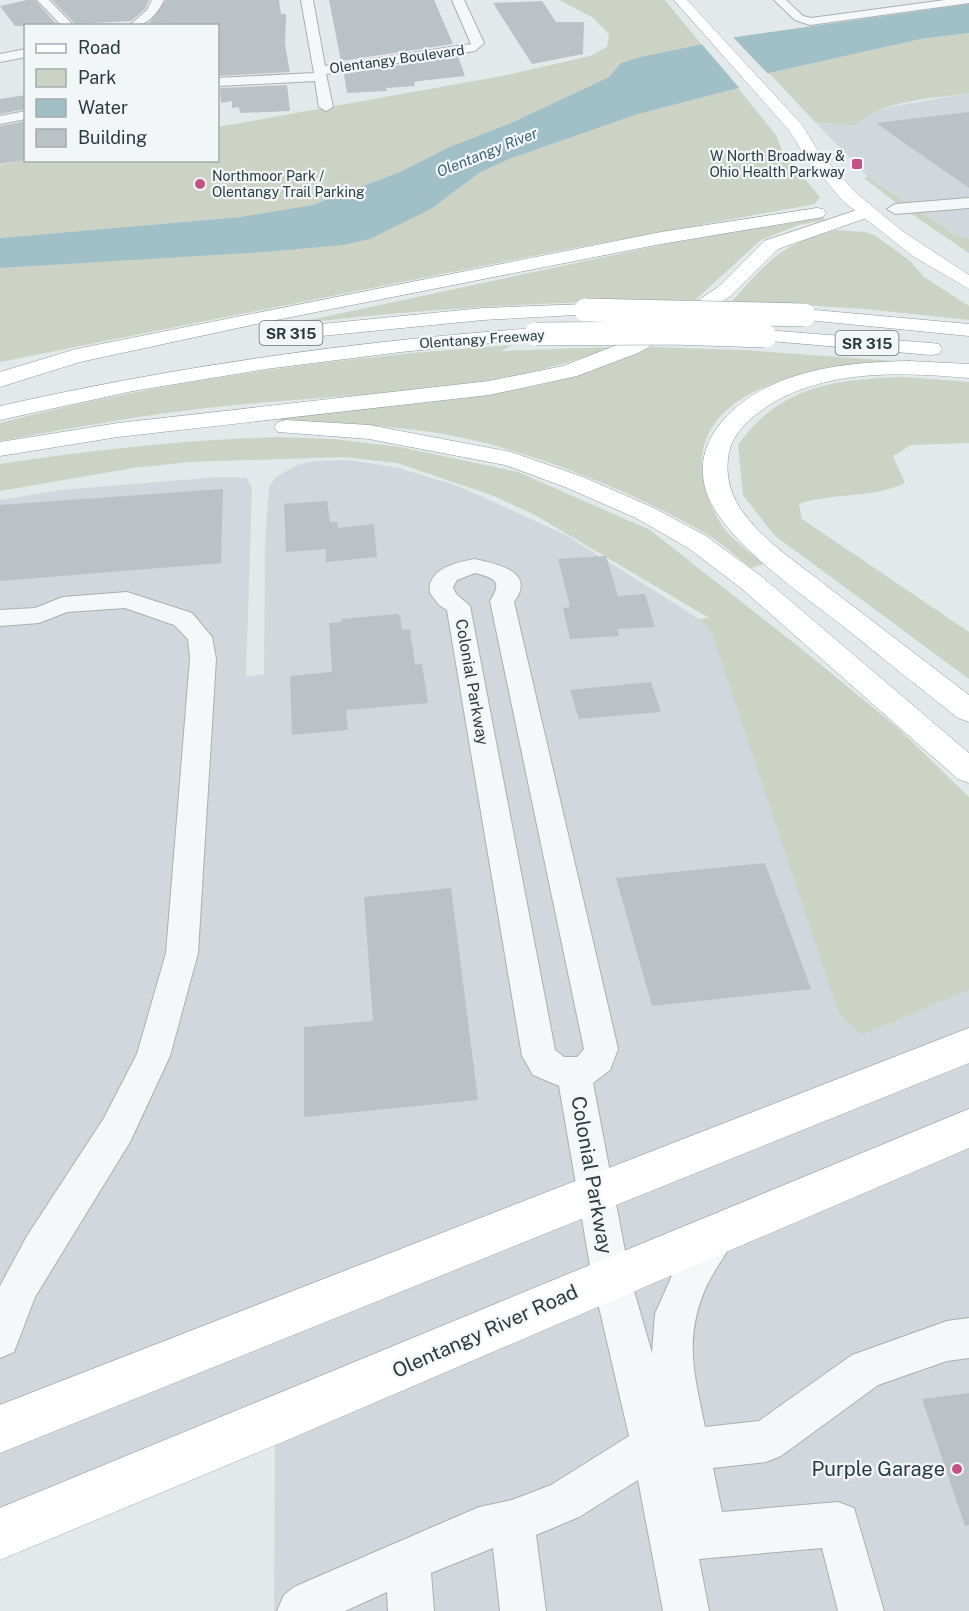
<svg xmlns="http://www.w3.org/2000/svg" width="969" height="1611" font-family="'Public Sans',sans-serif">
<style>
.built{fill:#d1d7dc}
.green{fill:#ccd3c4}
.water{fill:#a1bfc7}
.pier{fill:#e3e8ea}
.building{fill:#bac2c6}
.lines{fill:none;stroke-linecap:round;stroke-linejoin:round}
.minor-casing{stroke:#a8b0b4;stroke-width:2}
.major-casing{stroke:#a3afb5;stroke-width:1}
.highway-casing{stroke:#8b999f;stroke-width:1}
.minor{fill:#f5f7f8;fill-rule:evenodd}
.major{fill:#fff;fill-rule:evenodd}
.highway{fill:#fff;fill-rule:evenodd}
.highway-bridge-far1-casing{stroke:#8b999f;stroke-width:19;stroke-linecap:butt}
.highway-bridge-casing{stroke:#8b999f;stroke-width:24;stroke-linecap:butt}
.highway-bridge-far1{stroke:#fff;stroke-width:18}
.highway-bridge{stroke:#fff;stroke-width:23}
.poi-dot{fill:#c55285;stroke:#f2f6f7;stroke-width:2}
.labels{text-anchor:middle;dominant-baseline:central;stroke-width:4.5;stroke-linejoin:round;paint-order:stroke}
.far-street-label{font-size:14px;fill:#2c3a41;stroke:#f2f6f7}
.far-poi-label{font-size:14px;fill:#2c3a41;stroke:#f2f6f7;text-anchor:end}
.far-water-label{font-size:15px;font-style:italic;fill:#396372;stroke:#f2f6f7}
.shield{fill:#f2f6f7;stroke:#677278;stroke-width:1.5}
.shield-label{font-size:15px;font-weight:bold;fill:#2c3a41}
.street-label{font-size:16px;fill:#2c3a41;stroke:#f2f6f7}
.near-street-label{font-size:20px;fill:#2c3a41;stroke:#f2f6f7}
.near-poi-label{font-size:20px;fill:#2c3a41;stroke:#f2f6f7;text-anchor:end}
</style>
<rect width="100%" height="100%" fill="#e3e8ea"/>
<path class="built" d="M 969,93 L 969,239 L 952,233 L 868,177 L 815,122 L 855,126 L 866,115 L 890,107 Z
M 350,460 L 399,468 L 458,486 L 566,535 L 699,619 L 712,633 L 862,1035 L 969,990 L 969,1611 L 274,1611 L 275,1422 L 0,1534 L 0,500 L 61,490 L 220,477 L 247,478 L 252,488 L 246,677 L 264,674 L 265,544 L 269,487 L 276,477 L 297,465 L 314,461 Z"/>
<path class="green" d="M 559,0 L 665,0 L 701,44 L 621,63 L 609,77 L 513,122 L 447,148 L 400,172 L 312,205 L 240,217 L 0,238 L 0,165 L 25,160 L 218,160 L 218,127 L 502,76 L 590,56 L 607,47 L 609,34 L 592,17 Z
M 969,33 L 969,93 C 933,99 882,99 855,126 L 815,122 L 769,73 L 921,39 Z
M 738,88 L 776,135 L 783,153 L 820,197 L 815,204 L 563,250 L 0,362 L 0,268 L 343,245 L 431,209 L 479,173 L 509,159 L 635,115 Z
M 868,177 L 952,233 L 969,239 L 969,253 L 907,211 L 864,178 Z
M 823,217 L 825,220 L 799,225 L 761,240 L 695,300 C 558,301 422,308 286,325 L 670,243 Z
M 835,230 L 865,232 L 876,236 L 909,260 L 924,277 L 969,306 L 969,320 L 866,309 L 732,301 C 770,260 779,245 835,230 Z
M 512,345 L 501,351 L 613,347 C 487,396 348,393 215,407 C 143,415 71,428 0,441 L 0,423 C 168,379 339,357 512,345 Z
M 651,347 L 743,350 L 895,361 C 830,366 695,381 702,472 C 704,489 713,513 723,527 C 734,541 751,553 764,564 L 751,568 C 737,557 723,544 708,535 C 632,490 518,445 431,432 C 381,425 331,422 281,420 L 279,416 C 363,408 447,404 529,387 C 572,379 611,363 651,347 Z
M 905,377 L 969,382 L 969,443 L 911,445 L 893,456 L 905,483 C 872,499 833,492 799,504 L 802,519 L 969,632 L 969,679 L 774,535 L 743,495 L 738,445 C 780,385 837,379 905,377 Z
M 276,437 L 333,439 L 400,447 L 518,472 L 650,530 L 804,651 L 898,728 L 969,797 L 969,990 L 862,1035 L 839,1013 L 712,633 L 699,619 L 709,618 L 535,515 L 494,496 L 397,463 L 342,457 L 189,462 L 133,468 L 0,491 L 0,464 C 91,450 183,440 276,437 Z"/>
<path class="water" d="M 969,4 L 969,33 L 921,39 L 769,73 L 738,88 L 635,115 L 509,159 L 479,173 L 431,209 L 370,239 L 343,245 L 264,252 L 0,268 L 0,238 L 240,217 L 312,205 L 400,172 L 447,148 L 513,122 L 609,77 L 621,63 L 641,57 L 736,37 Z"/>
<path class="pier" d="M 731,35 L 770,76 L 741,90 L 700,42 Z"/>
<path class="building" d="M 27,0 L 35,0 L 58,26 L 15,26 L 0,6 Z
M 52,0 L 149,0 L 145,9 L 131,21 L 75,24 Z
M 166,0 L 279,0 L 281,14 L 286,14 L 285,45 L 290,72 L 219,76 L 218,26 L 149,23 Z
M 329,0 L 434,0 L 453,44 L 341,61 Z
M 542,1 L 556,22 L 584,22 L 583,54 L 532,64 L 493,3 Z
M 458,56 L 465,76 L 419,81 L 414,82 L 415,86 L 386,88 L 387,91 L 347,93 L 344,74 Z
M 287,85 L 290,111 L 240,113 L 239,107 L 232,108 L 232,101 L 221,103 L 220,88 Z
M 26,95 L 26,109 L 0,114 L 0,99 Z
M 969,112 L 969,188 L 876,123 Z
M 26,121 L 26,160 L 0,164 L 0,126 Z
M 223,489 L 221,563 L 0,581 L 0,505 Z
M 327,501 L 330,522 L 337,522 L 338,528 L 374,524 L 377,557 L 326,562 L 326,549 L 286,552 L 284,504 Z
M 606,556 L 618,596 L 645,594 L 655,627 L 617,629 L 619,636 L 570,639 L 563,608 L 570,607 L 558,559 Z
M 397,614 L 400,616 L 402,630 L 410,629 L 415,665 L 422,664 L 428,703 L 346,710 L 348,730 L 292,735 L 290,676 L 332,672 L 329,623 L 342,622 L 341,619 Z
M 651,682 L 661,712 L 579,719 L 570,690 Z
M 765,863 L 811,989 L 652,1006 L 616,878 Z
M 451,888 L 478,1100 L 304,1117 L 304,1027 L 373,1021 L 364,897 Z
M 969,1393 L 969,1525 L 965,1526 L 922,1399 Z"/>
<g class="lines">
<defs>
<path id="minor" d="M 37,0 L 49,0 L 74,26 L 62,26 Z
M 152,0 L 164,0 C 156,16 147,26 129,26 L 147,10 Z
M 301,0 L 313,0 L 325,66 L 471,44 L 452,0 L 464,0 L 484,43 L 475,51 L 326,74 L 333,107 L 326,111 L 319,107 L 315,81 L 218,86 L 218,78 L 314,73 Z
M 774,0 L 786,0 L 803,16 L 811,18 L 945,0 L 969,0 L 969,3 L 810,25 L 795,20 Z
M 26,49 L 26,57 L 0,62 L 0,54 Z
M 26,111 L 26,119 L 0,124 L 0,116 Z
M 969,198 L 969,208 L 895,214 L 887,209 L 895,204 Z
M 475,559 C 496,564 537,571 514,602 L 618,1049 L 610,1070 L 593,1083 L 630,1277 L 652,1353 L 655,1314 L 681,1255 L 705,1219 L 718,1213 L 731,1219 L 737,1232 C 729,1251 716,1267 707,1285 C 683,1338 694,1373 705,1427 L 759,1421 L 852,1355 L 947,1321 L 969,1318 L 969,1358 L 947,1361 L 878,1385 L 781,1456 L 766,1462 L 713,1468 L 722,1512 L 838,1502 L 854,1508 L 884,1611 L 838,1611 L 822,1548 L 699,1559 L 709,1611 L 663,1611 L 638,1480 L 579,1517 L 536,1535 L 546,1611 L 500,1611 L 493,1548 L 431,1573 L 434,1611 L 388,1611 L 387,1592 L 345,1611 L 277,1611 L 284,1595 L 294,1587 L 479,1507 L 512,1500 L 551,1485 L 629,1436 L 592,1277 L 559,1086 L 533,1075 L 522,1056 L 447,610 L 439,605 L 430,593 C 426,569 457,562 475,559 ZM 475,573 C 495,578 503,581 490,601 L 584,1049 L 577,1057 L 564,1057 L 555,1050 L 470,606 L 456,594 L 453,587 L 457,580 Z
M 127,592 L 192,613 L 212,637 L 216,659 L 198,953 L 170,1056 L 130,1142 L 35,1297 L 14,1352 L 0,1358 L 0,1286 L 27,1236 L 104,1118 L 137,1054 L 166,953 L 190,659 L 188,639 L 174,625 L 125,608 L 67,612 L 39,623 L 0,626 L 0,610 L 35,608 L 63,597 Z"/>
<path id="major" d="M 674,0 L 687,0 L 802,125 L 818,151 L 856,193 L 902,231 L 969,275 L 969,289 L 913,256 L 843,201 L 805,156 L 789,130 Z
M 969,1028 L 969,1063 L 0,1453 L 0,1405 Z
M 969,1109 L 969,1148 L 292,1438 L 0,1560 L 0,1508 Z"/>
<path id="highway" d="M 866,207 L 872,208 L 875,212 L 872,216 L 778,249 L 732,295 L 694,321 L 638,353 L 577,376 L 489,395 L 118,437 L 0,456 L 0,442 L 118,423 L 489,381 L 563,366 L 622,343 L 680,313 L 718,287 L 764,241 Z
M 817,208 L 823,209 L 826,213 L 823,217 L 661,244 L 261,323 L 80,362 L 0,387 L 0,372 L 76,349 L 661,232 Z
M 586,304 L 593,306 L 596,310 L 593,314 L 483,320 L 271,341 L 264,339 L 260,335 L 264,331 L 271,329 L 483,308 Z
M 804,309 L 969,324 L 969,336 L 797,319 L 794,315 L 797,311 Z
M 536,328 L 543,330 L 547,334 L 543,338 L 401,352 L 266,369 L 133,391 L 0,420 L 0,406 C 177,366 355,341 536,328 Z
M 765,330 L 931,343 L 939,344 L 942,349 L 939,354 L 931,355 L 758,340 L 754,336 L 758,332 Z
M 909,361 L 969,364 L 969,378 C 900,372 816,368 758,413 C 745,423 733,435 729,452 C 725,472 729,491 740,508 C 762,541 798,563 828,587 C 875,623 922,659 969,695 L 969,722 L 958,718 C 920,688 882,658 844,627 C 804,595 713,535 704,483 C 699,457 709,435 726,417 C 772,369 847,362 909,361 Z
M 286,420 L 369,425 L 511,452 L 583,477 L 654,508 L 706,536 L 761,576 L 969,753 L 969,783 L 958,779 L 741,588 L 688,548 L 636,518 L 565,487 L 505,465 L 369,439 L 278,432 L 274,427 L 278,422 Z"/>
</defs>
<use href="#minor" class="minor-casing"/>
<use href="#major" class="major-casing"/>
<use href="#highway" class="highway-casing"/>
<use href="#minor" class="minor"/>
<use href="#major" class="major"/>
<use href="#highway" class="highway"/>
<defs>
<path id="highway-bridge-far1" d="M 586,310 L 603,310"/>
<path id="highway-bridge" d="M 586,310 L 804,315
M 536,334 L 673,333 L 765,336"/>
</defs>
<use href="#highway-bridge-far1" class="highway-bridge-far1-casing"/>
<use href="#highway-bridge" class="highway-bridge-casing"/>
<use href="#highway-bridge-far1" class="highway-bridge-far1"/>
<use href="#highway-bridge" class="highway-bridge"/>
</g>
<g class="poi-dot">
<rect x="851" y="158" width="12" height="12" rx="3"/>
<circle cx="200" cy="184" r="6"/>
<circle cx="957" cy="1469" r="6"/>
</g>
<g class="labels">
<g class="far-street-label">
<text transform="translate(397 59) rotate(-8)">Olentangy Boulevard</text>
<text transform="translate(482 339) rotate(-4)">Olentangy Freeway</text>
</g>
<g class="far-poi-label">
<text x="845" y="156">W North Broadway &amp;<tspan x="845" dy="16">Ohio Health Parkway</tspan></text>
<text x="212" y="176" text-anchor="start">Northmoor Park /<tspan x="212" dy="16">Olentangy Trail Parking</tspan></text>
</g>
<g class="far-water-label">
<text transform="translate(487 152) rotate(-22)">Olentangy River</text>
</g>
<g class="shield">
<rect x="259.5" y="321" width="63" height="24" rx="4.5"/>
<rect x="835.5" y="331" width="63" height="24" rx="4.5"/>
</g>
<g class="shield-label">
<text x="291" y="333">SR 315</text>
<text x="867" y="343">SR 315</text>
</g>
<g class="street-label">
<text transform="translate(472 682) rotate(80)">Colonial Parkway</text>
</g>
<g class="near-street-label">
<text transform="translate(592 1175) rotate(80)">Colonial Parkway</text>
<text transform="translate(485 1331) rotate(-24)">Olentangy River Road</text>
</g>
<g class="near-poi-label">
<text x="945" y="1469">Purple Garage</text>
</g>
</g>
<rect x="24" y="24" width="195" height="138" fill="#f2f6f7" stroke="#a3abae" stroke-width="1.5"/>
<rect x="36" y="44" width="30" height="9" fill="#ffffff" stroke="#a3abae" stroke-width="1.5"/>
<text x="78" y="54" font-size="18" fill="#2c3a41">Road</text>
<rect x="36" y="69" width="30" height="18" fill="#ccd3c4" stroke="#a3abae" stroke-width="1.5"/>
<text x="78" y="84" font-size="18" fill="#2c3a41">Park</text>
<rect x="36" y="99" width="30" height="18" fill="#a1bfc7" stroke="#a3abae" stroke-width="1.5"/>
<text x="78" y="114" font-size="18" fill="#2c3a41">Water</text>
<rect x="36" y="129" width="30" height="18" fill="#bac2c6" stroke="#a3abae" stroke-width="1.5"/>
<text x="78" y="144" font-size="18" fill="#2c3a41">Building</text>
</svg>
